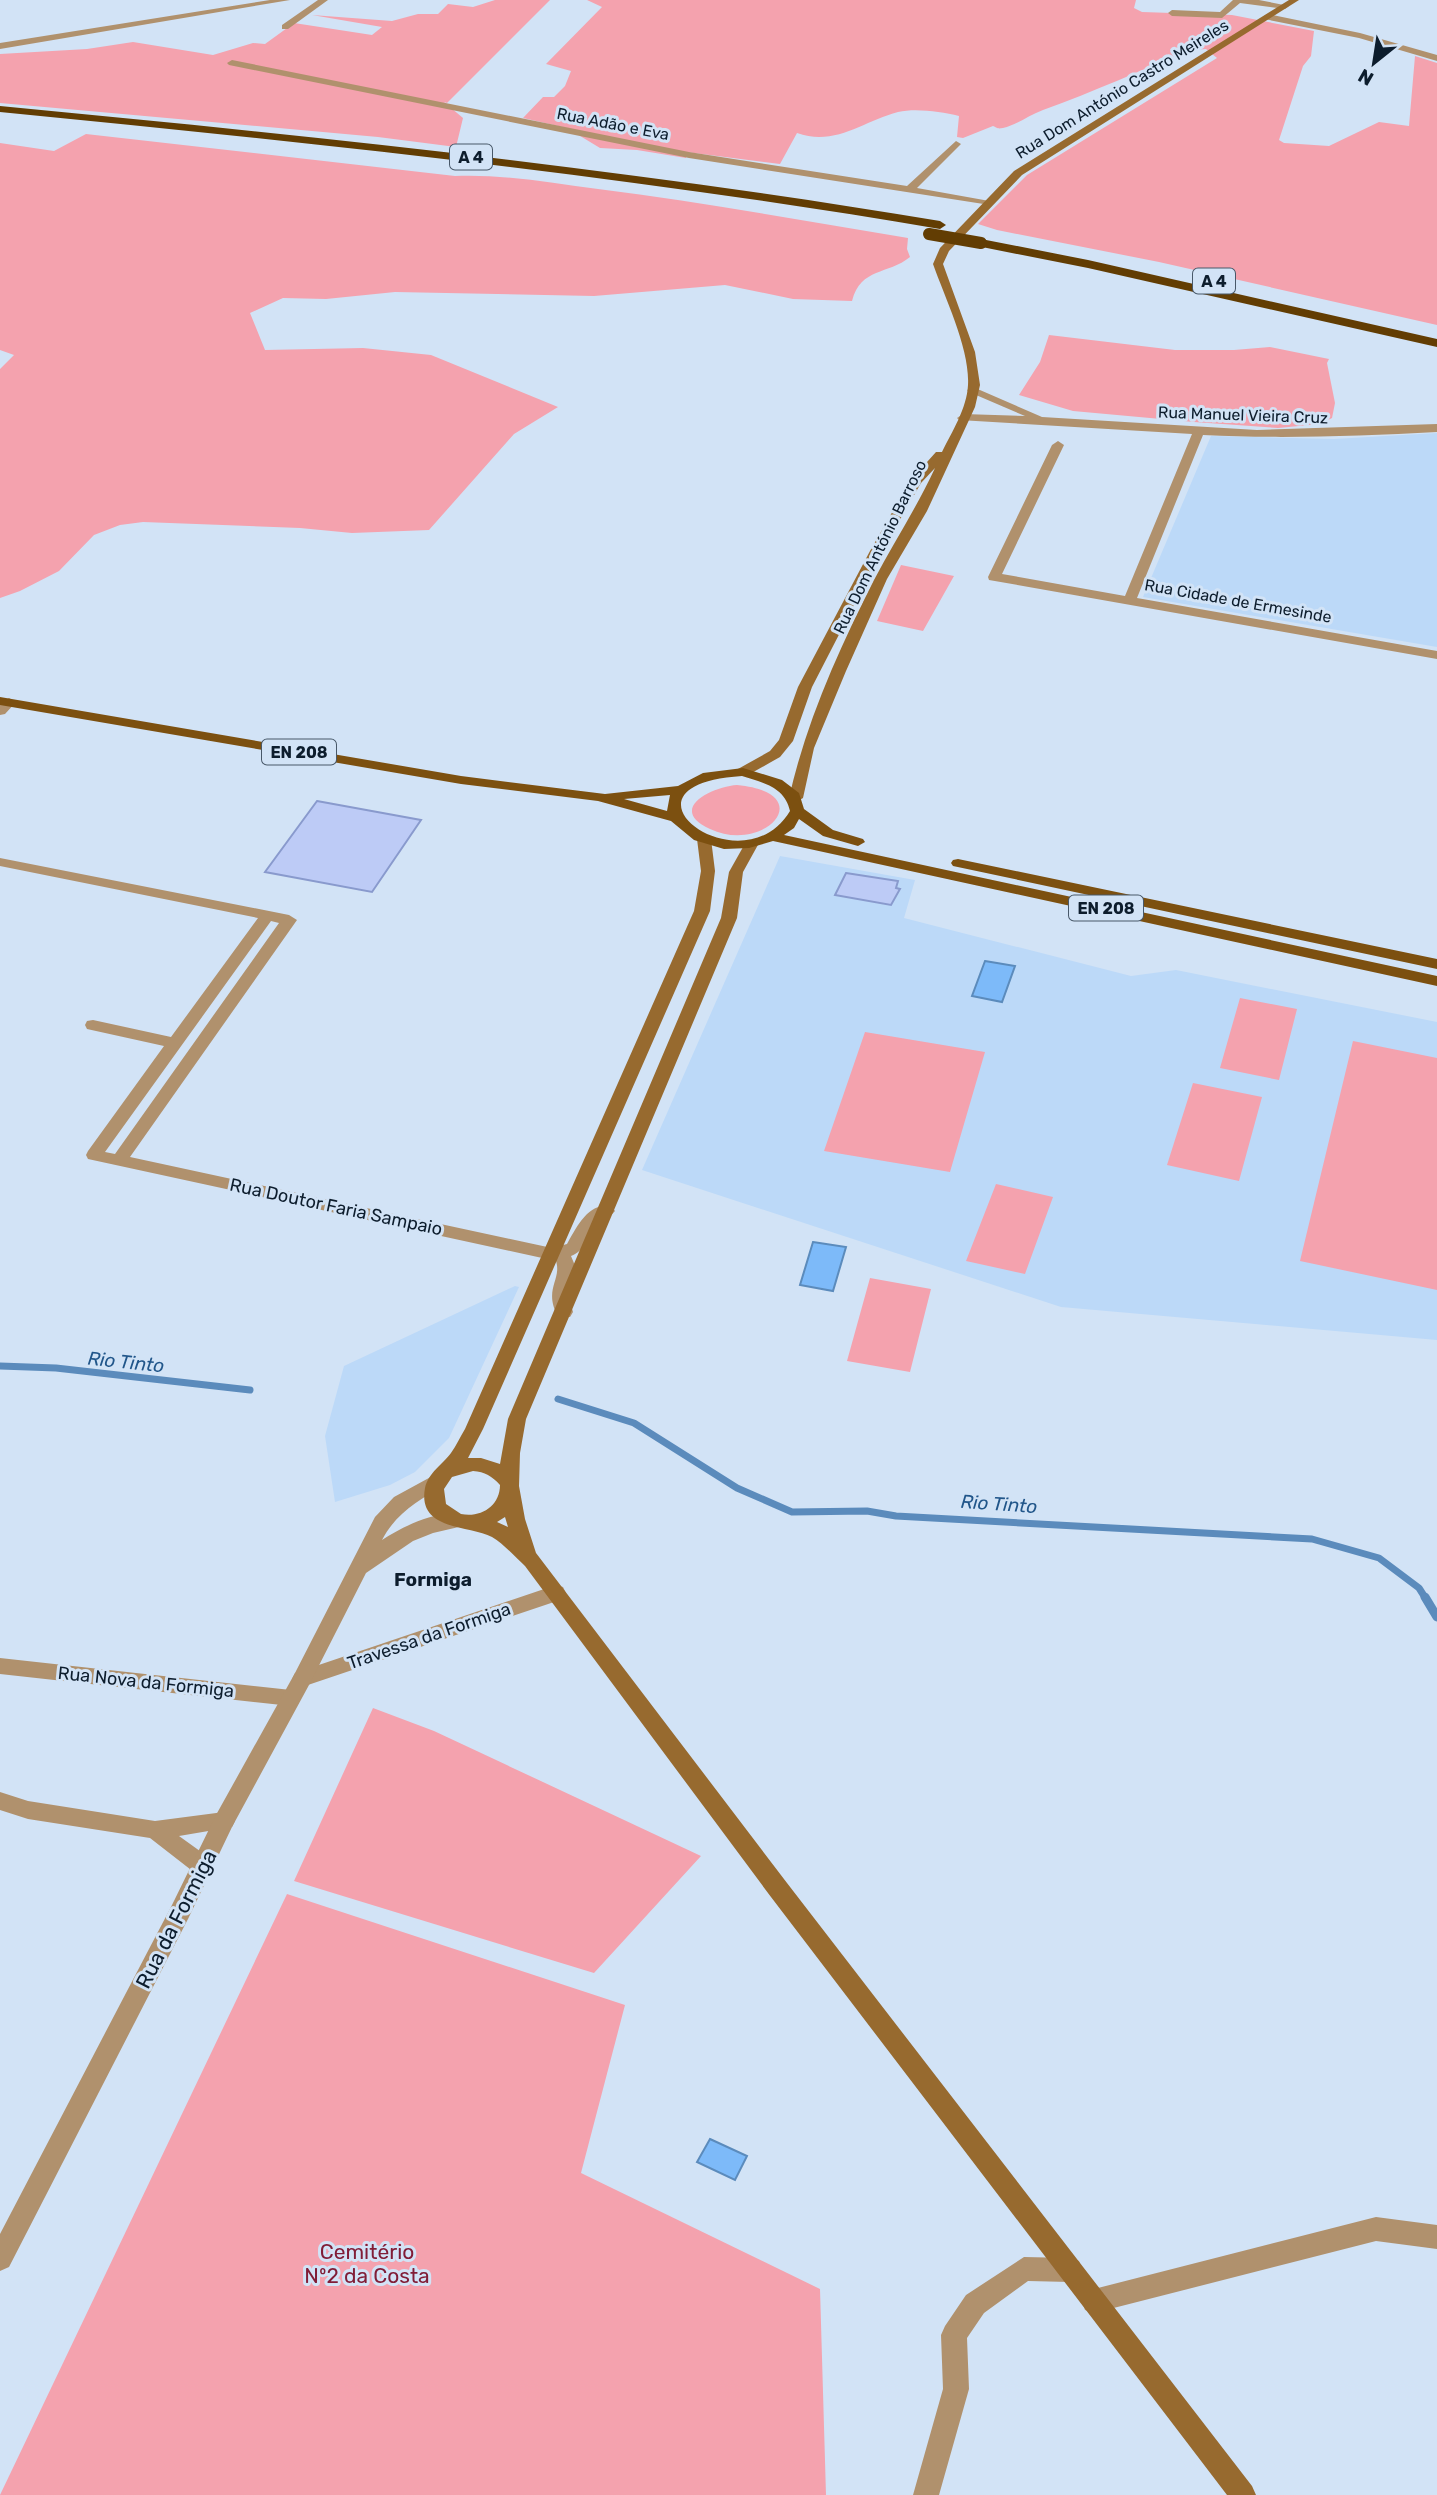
<svg xmlns="http://www.w3.org/2000/svg" width="1437" height="2495" font-family="Rubik,sans-serif">
<style>
.built{fill:#bcd9f8}
.green{fill:#f4a2ae}
.water{fill:#7dbaf9;stroke:#5b8bbc;stroke-width:2}
.lines{fill:none;stroke-linecap:round;stroke-linejoin:round}
.stream-far1{stroke:#5b8bbc;stroke-width:7}
.stream{stroke:#5b8bbc;stroke-width:9}
.building{fill:#bdcbf6;stroke:#899acd;stroke-width:2}
.minor{fill:#b0916d;fill-rule:evenodd}
.tertiary{fill:#b0916d;fill-rule:evenodd}
.secondary{fill:#976a2f;fill-rule:evenodd}
.primary{fill:#7c5010;fill-rule:evenodd}
.motorway{fill:#623d03;fill-rule:evenodd}
.motorway-bridge{stroke:#623d03;stroke-width:12}
.labels{text-anchor:middle;dominant-baseline:central;stroke-width:6;stroke-linejoin:round;paint-order:stroke}
.far-street-label{font-size:16px;fill:#0d1d2d;stroke:#d2e3f6}
.shield{fill:#d2e3f6;stroke:#485869;stroke-width:2}
.shield-label{font-size:16px;font-weight:bold;fill:#0d1d2d}
.street-label{font-size:18px;fill:#0d1d2d;stroke:#d2e3f6}
.water-label{font-size:19px;font-style:italic;fill:#21568a;stroke:#d2e3f6}
.neighbourhood-label{font-size:19px;font-weight:bold;fill:#0d1d2d;stroke:#d2e3f6}
.near-street-label{font-size:21px;fill:#0d1d2d;stroke:#d2e3f6}
.near-park-label{font-size:21px;fill:#811d37;stroke:#d2e3f6}
</style>
<rect width="100%" height="100%" fill="#d2e3f6"/>
<path class="built" d="M 1437,433 L 1437,647 L 1143,597 L 1211,436 L 1334,439 Z
M 780,856 L 915,880 L 904,918 L 1131,976 L 1176,970 L 1437,1022 L 1437,1340 L 1061,1307 L 642,1170 Z
M 515,1286 L 519,1287 L 449,1438 L 415,1472 L 390,1485 L 335,1502 L 325,1436 L 344,1366 Z"/>
<path class="green" d="M 495,0 L 550,0 L 447,103 L 444,102 L 463,118 L 456,147 L 378,137 L 0,103 L 0,54 L 87,49 L 133,42 L 213,55 L 253,43 L 265,44 L 294,23 L 372,35 L 382,27 L 312,15 L 392,21 L 418,14 L 438,14 L 448,4 L 473,7 Z
M 587,0 L 1136,0 L 1134,8 L 1142,12 L 1232,15 L 1314,31 L 1311,56 L 1303,66 L 1279,140 L 1284,143 L 1329,146 L 1379,122 L 1409,126 L 1415,56 L 1437,63 L 1437,325 L 1159,262 L 997,230 L 978,224 L 1027,175 L 1217,58 L 1206,49 L 1193,50 C 1142,69 1094,92 1043,110 C 1029,115 1017,125 1003,128 C 997,129 998,128 993,126 L 963,138 L 957,137 L 959,116 C 941,112 917,108 898,112 C 863,121 835,147 797,133 L 780,164 L 686,152 L 686,158 L 637,150 L 600,148 L 567,128 L 523,118 L 543,97 L 554,97 L 565,86 L 571,71 L 546,64 L 602,7 Z
M 86,134 L 455,176 C 503,174 550,183 598,189 C 702,202 805,221 908,238 L 907,249 L 910,257 C 888,275 861,267 852,301 L 793,299 L 725,285 L 594,296 L 395,292 L 326,299 L 283,298 L 250,313 L 265,350 L 363,348 L 431,355 L 558,407 L 514,434 L 429,530 L 352,533 L 300,528 L 143,522 L 120,525 L 94,535 L 59,571 L 20,591 L 0,598 L 0,369 L 14,355 L 0,350 L 0,143 L 54,151 Z
M 1049,335 L 1175,350 L 1234,350 L 1270,347 L 1329,359 L 1327,363 L 1335,403 L 1332,418 L 1320,424 L 1278,428 L 1194,422 L 1073,411 L 1019,395 L 1040,362 Z
M 901,565 L 954,576 L 923,631 L 877,621 Z
M 737,785 C 821,793 764,855 710,829 C 667,809 711,787 737,785 Z
M 1240,998 L 1297,1009 L 1279,1080 L 1220,1068 Z
M 865,1032 L 985,1052 L 950,1172 L 824,1151 Z
M 1353,1041 L 1437,1058 L 1437,1290 L 1300,1261 Z
M 1193,1083 L 1262,1097 L 1239,1181 L 1167,1165 Z
M 996,1184 L 1053,1197 L 1025,1274 L 966,1261 Z
M 870,1278 L 931,1289 L 910,1372 L 847,1361 Z
M 373,1708 L 434,1731 L 701,1856 L 594,1973 L 294,1881 Z
M 287,1894 L 625,2005 L 581,2173 L 820,2289 L 826,2495 L 0,2495 Z"/>
<path class="water" d="M 985,961 L 1015,966 L 1002,1002 L 972,996 Z
M 813,1242 L 846,1247 L 833,1291 L 800,1285 Z
M 710,2139 L 747,2156 L 735,2180 L 697,2162 Z"/>
<g class="lines">
<path class="stream-far1" d="M 0,1366 L 56,1368 L 250,1390
M 558,1399 L 634,1423 L 737,1488 L 792,1512 L 867,1511 L 896,1516 L 1312,1539 L 1379,1558 L 1419,1588 L 1426,1599"/>
<path class="stream" d="M 1425,1597 L 1437,1617"/>
</g>
<path class="building" d="M 317,801 L 421,820 L 372,892 L 265,872 Z
M 846,873 L 898,881 L 896,888 L 900,889 L 891,905 L 835,895 Z"/>
<g class="lines">
<path class="minor" d="M 270,0 L 290,0 L 0,49 L 0,43 Z
M 318,0 L 328,0 L 288,29 L 282,29 L 282,25 Z
M 1233,0 L 1259,0 L 1289,6 L 1285,9 L 1240,3 L 1222,18 L 1172,16 L 1168,13 L 1172,10 L 1220,12 Z
M 1267,14 L 1360,33 L 1437,55 L 1437,61 L 1359,38 L 1264,19 L 1263,17 Z
M 232,60 L 689,152 L 907,186 L 956,141 L 961,144 L 917,188 L 995,202 L 990,205 L 689,158 L 229,65 L 227,63 Z
M 973,387 L 1042,417 L 1257,430 L 1437,424 L 1437,432 C 1359,436 1281,439 1203,435 L 1137,598 L 1437,651 L 1437,659 L 989,580 L 988,577 L 1052,445 L 1058,441 L 1064,445 L 1002,574 L 1125,596 L 1192,434 L 959,420 L 957,418 L 963,414 L 1025,416 L 969,392 L 967,390 Z
M 9,698 L 16,702 L 5,714 L 0,715 L 0,703 Z
M 0,858 L 289,915 L 297,920 L 130,1157 L 552,1248 L 567,1244 C 576,1228 589,1200 612,1207 L 615,1211 C 609,1219 598,1221 592,1229 C 584,1240 585,1251 571,1256 L 576,1268 L 568,1295 L 573,1312 L 570,1317 L 558,1317 C 543,1289 562,1280 556,1261 L 88,1159 L 86,1155 L 88,1151 L 164,1046 L 87,1029 L 85,1025 L 87,1021 L 93,1020 L 171,1037 L 258,918 L 0,866 ZM 271,921 L 279,923 L 115,1154 L 105,1152 Z
M 556,1585 L 563,1587 L 566,1593 L 563,1599 L 302,1687 L 295,1685 L 292,1679 L 295,1673 Z
M 0,1658 L 291,1690 L 298,1692 L 301,1698 L 298,1704 L 291,1706 L 0,1674 Z
M 0,1792 L 28,1801 L 155,1821 L 224,1812 L 232,1815 L 235,1821 L 232,1827 L 179,1836 L 211,1859 L 214,1866 L 211,1873 L 203,1875 L 195,1873 L 150,1838 L 28,1819 L 0,1810 Z
M 1376,2217 L 1437,2225 L 1437,2249 L 1376,2241 L 1094,2313 L 1085,2310 L 1082,2301 L 1085,2292 L 1094,2289 Z
M 1024,2257 L 1070,2258 L 1079,2261 L 1082,2270 L 1079,2279 L 1070,2282 L 1028,2281 L 984,2313 L 967,2338 L 969,2389 L 939,2495 L 913,2495 L 943,2389 L 941,2335 L 945,2326 L 966,2295 Z"/>
<path class="tertiary" d="M 438,1473 L 445,1475 L 448,1480 L 445,1485 C 419,1500 396,1513 382,1540 C 402,1527 439,1508 463,1516 L 466,1521 L 463,1526 L 433,1533 L 413,1541 L 366,1573 L 309,1685 L 232,1827 L 188,1919 L 9,2267 L 0,2271 L 0,2234 L 172,1905 L 216,1815 L 295,1673 L 375,1517 L 394,1497 Z"/>
<path class="secondary" d="M 1289,0 L 1299,0 L 1022,175 L 949,251 L 943,264 L 975,352 L 980,385 L 975,407 L 927,511 L 887,579 L 846,671 L 814,748 L 803,798 L 796,802 L 789,798 C 806,722 839,649 874,580 C 894,542 917,507 935,468 L 921,483 L 882,551 L 812,687 L 793,741 L 780,757 L 748,775 L 738,775 L 738,769 L 770,751 L 779,740 L 798,687 L 870,551 L 910,481 L 936,452 L 942,452 C 952,432 967,408 968,385 C 970,349 945,298 933,264 L 940,248 L 1014,171 Z
M 704,835 L 711,839 L 715,871 L 710,911 L 483,1429 L 468,1458 L 481,1458 L 500,1464 L 508,1419 L 721,918 L 729,872 L 747,840 L 757,840 L 759,843 L 743,872 L 737,918 L 526,1419 L 520,1453 L 519,1486 L 525,1519 L 536,1553 L 787,1883 L 1252,2486 L 1256,2495 L 1227,2495 L 771,1897 L 525,1566 C 515,1557 504,1544 492,1537 C 470,1525 417,1531 425,1488 C 428,1473 443,1464 451,1453 C 456,1446 460,1437 465,1429 L 694,911 L 701,871 L 697,839 ZM 473,1471 C 485,1472 492,1476 500,1485 C 500,1506 481,1518 461,1514 L 446,1504 L 444,1489 L 452,1477 ZM 505,1517 L 508,1527 L 497,1522 Z"/>
<path class="primary" d="M 0,697 L 461,776 L 605,794 L 678,786 L 703,773 L 743,768 L 782,780 L 799,793 L 804,809 L 833,830 L 863,839 L 865,842 L 858,846 L 823,836 L 799,819 L 794,828 L 784,835 L 1437,976 L 1437,986 L 773,841 L 749,848 L 724,849 L 694,840 L 671,821 L 598,801 L 461,784 L 0,705 ZM 742,776 C 764,783 785,787 790,811 C 742,891 601,785 742,776 ZM 670,795 L 667,811 L 624,799 Z
M 958,859 L 1437,959 L 1437,969 L 953,866 L 951,863 L 953,860 Z"/>
<path class="motorway" d="M 0,106 C 315,136 628,169 940,221 L 946,225 L 940,229 C 628,176 315,143 0,112 Z
M 981,239 L 1088,260 L 1437,339 L 1437,347 L 1088,268 L 977,246 L 975,243 Z"/>
<path class="motorway-bridge" d="M 929,234 L 981,243"/>
</g>
<g class="labels">
<g class="far-street-label">
<text transform="translate(1122 89) rotate(-32)">Rua Dom António Castro Meireles</text>
<text transform="translate(613 124) rotate(11)">Rua Adão e Eva</text>
<text transform="translate(1243 415) rotate(2)">Rua Manuel Vieira Cruz</text>
<text transform="translate(880 547) rotate(-64)">Rua Dom António Barroso</text>
<text transform="translate(1238 601) rotate(10)">Rua Cidade de Ermesinde</text>
</g>
<g class="shield">
<rect x="450" y="144.5" width="42" height="25" rx="5"/>
<rect x="1193" y="268.5" width="42" height="25" rx="5"/>
<rect x="262" y="739.5" width="74" height="25" rx="5"/>
<rect x="1069" y="895.5" width="74" height="25" rx="5"/>
</g>
<g class="shield-label">
<text x="471" y="157">A 4</text>
<text x="1214" y="281">A 4</text>
<text x="299" y="752">EN 208</text>
<text x="1106" y="908">EN 208</text>
</g>
<g class="street-label">
<text transform="translate(336 1207) rotate(12)">Rua Doutor Faria Sampaio</text>
<text transform="translate(429 1636) rotate(-19)">Travessa da Formiga</text>
<text transform="translate(146 1682) rotate(6)">Rua Nova da Formiga</text>
</g>
<g class="water-label">
<text transform="translate(126 1362) rotate(6)">Rio Tinto</text>
<text transform="translate(999 1504) rotate(4)">Rio Tinto</text>
</g>
<g class="neighbourhood-label">
<text x="433" y="1579">Formiga</text>
</g>
<g class="near-street-label">
<text transform="translate(176 1919) rotate(-63)">Rua da Formiga</text>
</g>
<g class="near-park-label">
<text x="367" y="2251">Cemitério<tspan x="367" dy="24">Nº2 da Costa</tspan></text>
</g>
</g>
<g transform="translate(1374 63) rotate(210)" stroke="#d2e3f6" stroke-width="5" paint-order="stroke">
<path d="M0-5L12 26L0 18L-12 26Z" fill="#0d1d2d"/>
<text y="-10" font-size="19" font-weight="bold" text-anchor="middle" fill="#0d1d2d">N</text>
</g>
</svg>
